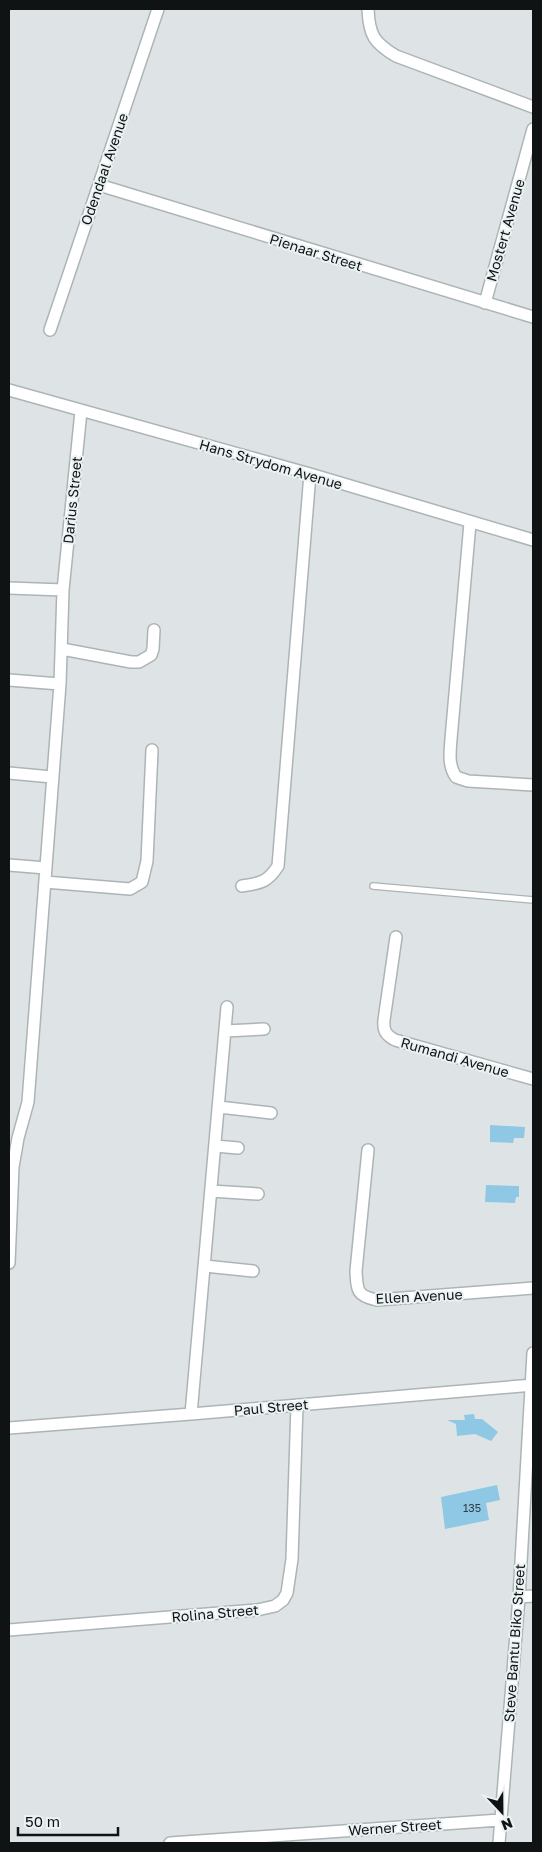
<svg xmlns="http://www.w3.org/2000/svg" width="542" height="1852" font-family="'Golos Text',sans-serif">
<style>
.building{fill:#8ec8e4}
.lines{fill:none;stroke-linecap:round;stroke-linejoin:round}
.lane-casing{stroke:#adb4b5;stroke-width:8}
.street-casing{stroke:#adb4b5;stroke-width:14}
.lane{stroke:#fff;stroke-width:5.5}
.street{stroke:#fff;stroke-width:11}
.labels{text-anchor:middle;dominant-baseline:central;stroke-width:4;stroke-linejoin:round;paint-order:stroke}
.number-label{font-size:11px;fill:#304047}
.street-label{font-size:14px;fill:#101313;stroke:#ebf2f3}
</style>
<rect width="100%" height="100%" fill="#dee4e6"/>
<path class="building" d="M 490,1125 L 525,1127 L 524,1138 L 514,1138 L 513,1143 L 490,1142 Z
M 486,1185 L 519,1186 L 519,1197 L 516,1197 L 515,1203 L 485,1202 Z
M 474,1414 L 475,1419 L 482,1419 L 498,1432 L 491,1441 L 475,1434 L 457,1436 L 456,1424 L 447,1420 L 465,1420 L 464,1415 Z
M 497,1485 L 500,1500 L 486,1503 L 489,1520 L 445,1529 L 441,1497 Z"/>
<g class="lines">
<defs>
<path id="lane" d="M 373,886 L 533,900"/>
<path id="street" d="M 368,9 C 369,35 374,43 396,56 L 533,107
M 99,185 L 533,317
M 485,303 L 533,129
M 50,330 L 158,9
M 9,390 L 310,474 L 533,540
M 470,523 L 451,739 C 450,752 448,766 456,777 L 468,781 L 533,785
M 9,588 L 63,590
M 62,649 L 131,662 L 139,662 L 151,655 L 153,649 L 154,630
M 9,680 L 60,684
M 9,773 L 52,777
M 9,865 L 46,868
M 45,882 L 130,889 L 142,882 L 147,861 L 152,750
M 242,886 C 260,883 267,883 278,866 L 310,474
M 396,937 L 384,1020 C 383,1031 386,1035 395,1040 L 533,1079
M 225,1031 L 264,1029
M 219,1107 L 271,1113
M 215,1146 L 238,1148
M 368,1150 L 356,1271 C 357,1291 357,1296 377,1300 L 533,1288
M 211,1191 L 258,1194
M 9,1263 L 13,1167 L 18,1138 L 28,1102 L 60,684 L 63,590 L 81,411
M 205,1266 L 253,1271
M 191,1414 L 227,1007
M 9,1428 L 191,1414 L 533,1385
M 519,1597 L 533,1596
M 9,1630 L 257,1610 L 275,1606 L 283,1600 L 287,1593 L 292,1559 L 297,1405
M 170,1843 L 500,1820
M 499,1843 L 519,1597 L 533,1353"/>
</defs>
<use href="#lane" class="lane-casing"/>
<use href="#street" class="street-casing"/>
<use href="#lane" class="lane"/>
<use href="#street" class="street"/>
</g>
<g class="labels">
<g class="number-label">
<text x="472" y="1507">135</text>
</g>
<g class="street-label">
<text transform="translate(104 169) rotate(-71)">Odendaal Avenue</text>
<text transform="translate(505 230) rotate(-74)">Mostert Avenue</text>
<text transform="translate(316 252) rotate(17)">Pienaar Street</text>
<text transform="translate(271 464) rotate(16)">Hans Strydom Avenue</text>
<text transform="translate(72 500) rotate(-84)">Darius Street</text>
<text transform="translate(455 1057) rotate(16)">Rumandi Avenue</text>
<text transform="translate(419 1296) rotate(-3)">Ellen Avenue</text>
<text transform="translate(271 1407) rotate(-5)">Paul Street</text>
<text transform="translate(215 1613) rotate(-5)">Rolina Street</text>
<text transform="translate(514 1643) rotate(-86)">Steve Bantu Biko Street</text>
<text transform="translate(395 1827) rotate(-4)">Werner Street</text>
</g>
</g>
<rect width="542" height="1852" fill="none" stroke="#101313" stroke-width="20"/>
<g transform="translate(502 1812) rotate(158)" stroke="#ebf2f3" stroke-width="4" paint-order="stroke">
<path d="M0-4L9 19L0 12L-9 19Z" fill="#101313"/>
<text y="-8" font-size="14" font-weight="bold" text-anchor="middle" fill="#101313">N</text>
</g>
<path d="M18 1827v8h100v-8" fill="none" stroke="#101313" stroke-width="2.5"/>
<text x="25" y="1827" font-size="15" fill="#101313" stroke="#ebf2f3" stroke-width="4" paint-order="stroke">50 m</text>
</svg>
